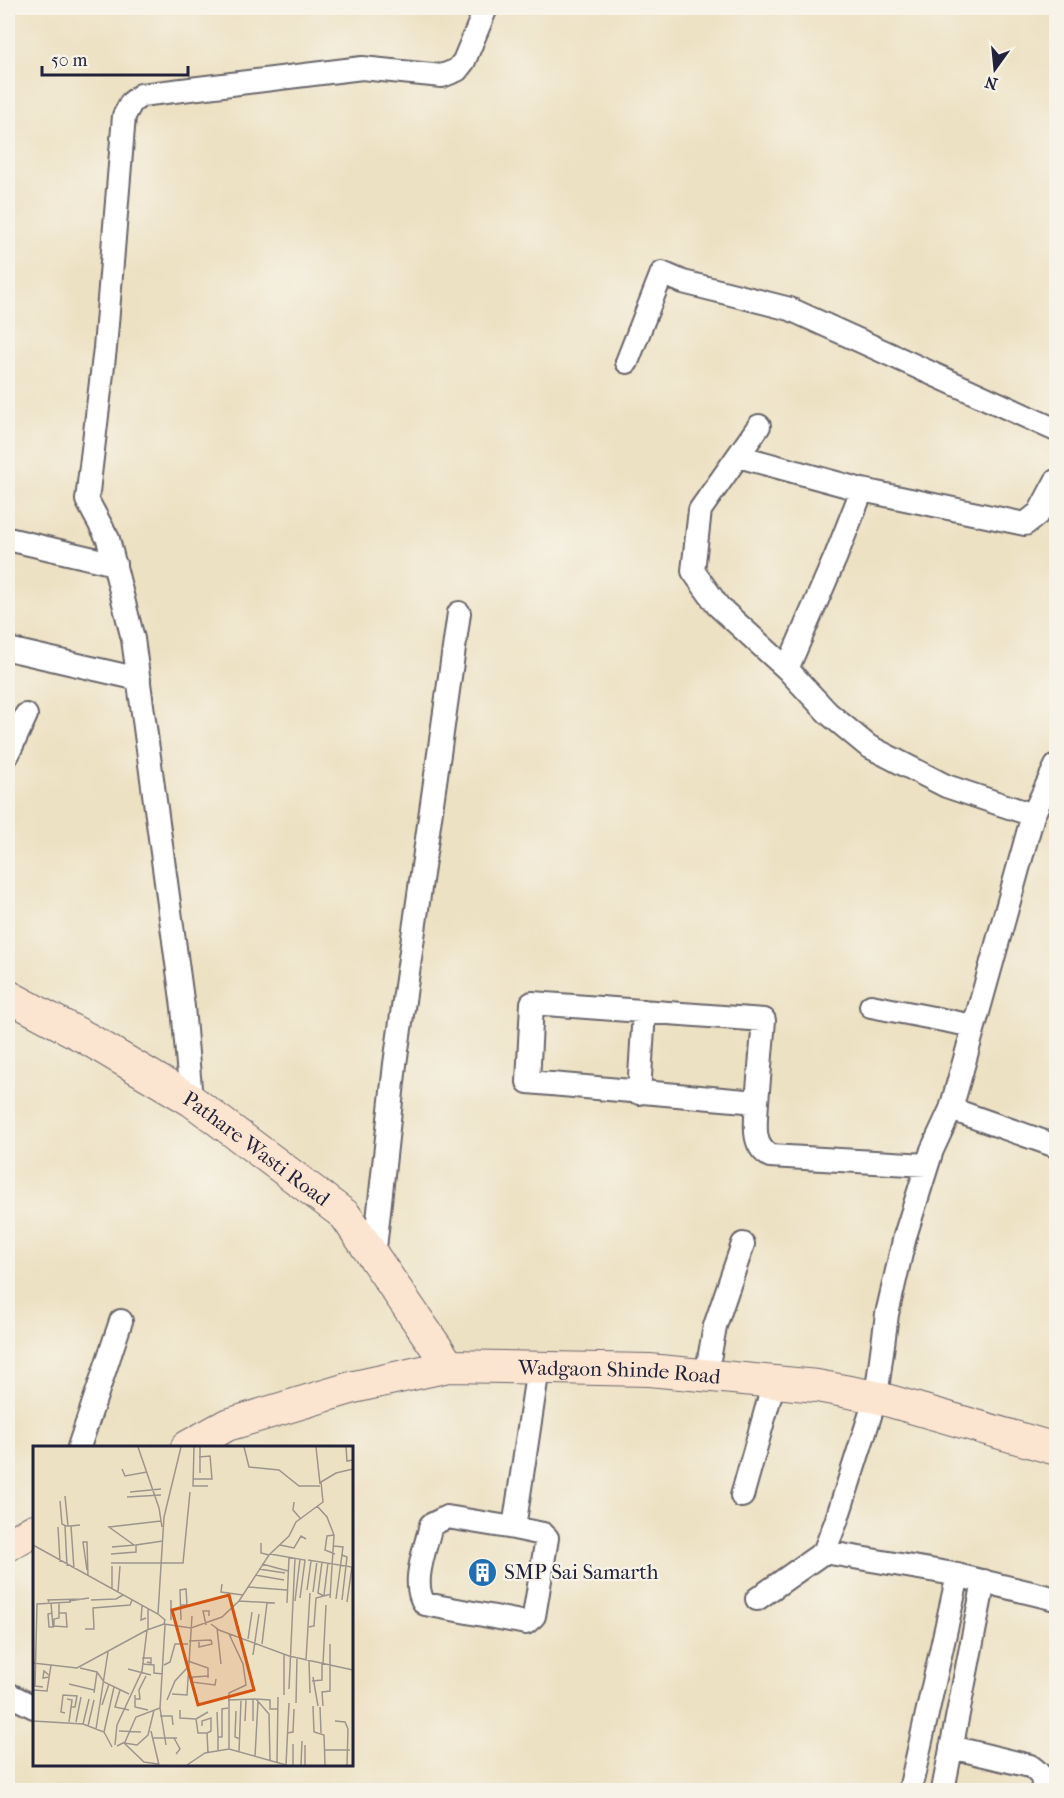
<svg xmlns="http://www.w3.org/2000/svg" width="1064" height="1798" font-family="'IM FELL French Canon',serif">
<style>
.lines{fill:none;stroke-linecap:round;stroke-linejoin:round}
.street-casing{stroke:#69656b;stroke-width:26}
.secondary-casing{stroke:#69656b;stroke-width:34}
.street{stroke:#fff;stroke-width:22}
.secondary{stroke:#fce5d0;stroke-width:32}
.labels{text-anchor:middle;dominant-baseline:central;stroke-width:4.5;stroke-linejoin:round;paint-order:stroke}
.street-label{font-size:21px;fill:#22223b;stroke:#f7f3e8}
.poi-label{font-size:21px;fill:#22223b;stroke:#f7f3e8;text-anchor:start}
.inset-road{fill:none;stroke:#9c958d;stroke-width:1.5}
.view{fill:#d45411;fill-opacity:0.15;stroke:#d45411;stroke-width:3}
.inset-edge{fill:none;stroke:#22223b;stroke-width:3}
</style>
<rect width="100%" height="100%" fill="#f7f3e8"/>
<filter id="ink" filterUnits="userSpaceOnUse"><feTurbulence type="fractalNoise" baseFrequency=".0167" numOctaves="2"/><feDisplacementMap in="SourceGraphic" scale="12" xChannelSelector="R" yChannelSelector="G"/><feConvolveMatrix kernelMatrix="1 2 1 2 8 2 1 2 1" color-interpolation-filters="sRGB"/></filter>
<filter id="wash" filterUnits="userSpaceOnUse"><feTurbulence type="fractalNoise" baseFrequency=".008" numOctaves="4" result="noise"/><feDisplacementMap in="SourceGraphic" scale="24" xChannelSelector="R" yChannelSelector="G"/><feGaussianBlur stdDeviation="1.35" result="paint"/><feColorMatrix in="noise" values="0 0 0 0 0 0 0 0 0 0 0 0 0 0 0 0 0 1.4 0 .05"/><feComposite in="paint" operator="in"/></filter>
<g filter="url(#wash)">
<rect width="100%" height="100%" fill="#ede1c3"/>
</g>
<g filter="url(#ink)">
<g class="lines">
<defs>
<path id="street" d="M 627,362 L 662,273 L 683,282 L 790,309 L 1056,430
M 759,426 L 700,510 L 693,571 L 718,606 L 787,669 L 828,713 L 868,746 L 946,786 L 1033,815
M 738,456 L 862,490 L 1025,524 L 1039,513 L 1056,481
M 8,539 L 115,564
M 8,649 L 139,679
M 787,669 L 836,556 L 862,490
M 8,754 L 26,715
M 871,1006 L 974,1026
M 639,1093 L 644,1011
M 191,1100 L 183,1007 L 133,639 L 108,539 L 87,500 L 105,348 L 124,116 L 131,103 L 141,95 L 362,68 L 442,76 L 457,70 L 464,61 L 486,8
M 757,1102 L 764,1020 L 532,1003 L 528,1082 L 757,1102 C 756,1123 751,1145 770,1156 L 927,1165
M 951,1109 L 1056,1146
M 374,1257 L 395,1064 L 459,613
M 706,1376 L 715,1326 L 743,1244
M 79,1447 L 121,1321
M 742,1496 L 774,1382
M 514,1528 L 447,1517 L 431,1525 C 426,1547 410,1585 425,1604 L 526,1623 L 534,1616 L 547,1538 L 543,1534 L 514,1528 L 538,1368
M 824,1552 L 948,1573 L 1056,1599
M 757,1599 L 824,1552 L 836,1522 L 876,1397 L 887,1314 L 905,1236 L 932,1150 L 951,1109 L 1033,815 L 1056,766
M 8,1694 L 34,1707
M 951,1747 L 1030,1766 C 1040,1773 1045,1778 1042,1790
M 910,1790 L 958,1575
M 943,1790 L 984,1581"/>
<g id="secondary">
<path id="s1" d="M 8,996 L 88,1039 L 191,1100 L 345,1215 L 449,1366"/>
<path id="s2" d="M 187,1447 L 227,1425 L 354,1387 L 449,1366 L 649,1370 L 817,1386 L 876,1397 L 1056,1449"/>
<path d="M 8,1545 L 34,1530"/>
</g>
</defs>
<use href="#street" class="street-casing"/>
<use href="#secondary" class="secondary-casing"/>
<use href="#street" class="street"/>
<use href="#secondary" class="secondary"/>
</g>
</g>
<defs>
<symbol id="building-disc" viewBox="-11 -11 22 22"><circle r="9.5" fill="#1f6fb2" stroke="#f7f3e8"/><path d="M-4-6H4V6H1V3H-1V6H-4ZM-2.5-4.3h1.7v1.8h-1.7ZM.8-4.3h1.7v1.8H.8ZM-2.5-1h1.7V.8h-1.7ZM.8-1h1.7V.8H.8Z" fill="#fff"/></symbol>
</defs>
<g fill-rule="evenodd">
<use href="#building-disc" x="466" y="1556" width="33" height="33"/>
</g>
<g class="labels">
<g class="street-label">
<text stroke="none"><textPath href="#s1" startOffset="292">Pathare Wasti Road</textPath></text>
<text stroke="none"><textPath href="#s2" startOffset="446">Wadgaon Shinde Road</textPath></text>
</g>
<g class="poi-label">
<text x="504" y="1572">SMP Sai Samarth</text>
</g>
</g>
<g transform="translate(33 1446)">
<rect width="320" height="320" fill="#ede1c3"/>
<path class="inset-road" d="M 105,1 L 126,62 L 129,81M 161,1 L 160,40 L 175,40M 167,1 L 167,27M 211,1 L 216,21 L 246,24 L 266,40 L 287,40M 283,1 L 287,38M 313,1 L 314,15 L 320,14M 89,23 L 92,30 L 114,26M 160,33 L 179,33 L 177,10 L 166,11M 97,46 L 128,43M 32,50 L 35,80M 94,51 L 128,49M 27,55 L 29,78 L 33,80M 261,56 L 260,64 L 267,72M 284,60 L 294,71 L 301,89 L 297,152M 25,81 L 27,116M 301,89 L 294,90 L 292,104 L 302,108M 228,97 L 228,107 L 236,109M 0,99 L 125,168 L 132,174 L 131,178M 101,99 L 76,81 L 128,75M 247,99 L 261,102 L 268,90 L 273,93M 301,100 L 310,101 L 303,153M 79,101 L 102,99M 78,108 L 103,106 L 103,99 L 130,95M 237,108 L 272,114 L 267,152M 275,114 L 319,121 L 314,156M 289,116 L 285,147 L 291,150M 78,117 L 150,117 L 157,46M 229,118 L 255,125M 34,120 L 32,80 L 38,80M 41,123 L 38,80 L 47,79M 226,123 L 252,127M 54,124 L 50,96 L 54,96 L 55,130M 222,129 L 251,134M 189,138 L 188,146 L 210,149M 215,141 L 254,144M 79,143 L 79,120M 274,144 L 278,115M 85,146 L 87,120M 280,146 L 284,115M 291,149 L 295,117M 58,154 L 83,153 L 90,149M 309,154 L 314,111 L 309,109M 36,155 L 56,152M 206,155 L 242,157M 262,155 L 267,113M 16,156 L 15,154 L 50,153M 18,157 L 20,181 L 16,181 L 15,168 L 19,167M 26,157 L 26,172 L 21,173 L 21,180 L 34,181 L 33,167 L 26,167M 254,157 L 256,111M 148,159 L 154,159 L 153,143 L 147,144 L 148,174M 109,160 L 108,174 L 113,172M 115,163 L 115,183M 125,168 L 131,71 L 148,1M 138,174 L 138,154M 131,178 L 158,182 L 189,171 L 206,155 L 236,109 L 256,90 L 263,76 L 290,56 L 288,36 L 303,27 L 320,23M 178,178 L 186,184 L 256,210 L 320,224M 173,179 L 170,165 L 176,165 L 176,170M 276,181 L 281,180 L 283,152 L 298,148M 184,182 L 188,218M 52,183 L 61,183 L 60,162 L 97,159 L 99,154M 196,188 L 210,218 L 213,239 L 196,247 L 196,303M 215,193 L 219,166M 156,195 L 178,194M 166,196 L 166,201 L 179,198 L 178,194M 229,198 L 234,157M 220,209 L 226,168M 109,212 L 118,212 L 118,217 L 114,216M 273,214 L 277,147M 155,215 L 175,222 L 175,232M 276,215 L 277,247M 0,217 L 44,222 L 114,184M 109,218 L 121,219 L 121,227 L 130,228M 290,218 L 293,159M 131,219 L 137,216 L 142,198 L 155,198M 47,222 L 64,226 L 71,236 L 96,248M 95,223 L 118,229M 176,230 L 160,231 L 158,236 L 182,239 L 183,233M 16,231 L 10,232 L 11,225 L 17,230M 280,231 L 285,260M 279,235 L 289,234 L 289,217M 36,238 L 61,244M 10,241 L 2,240 L 4,158 L 38,156M 256,243 L 262,112M 0,244 L 14,245 L 18,219M 87,244 L 82,261 L 96,264M 61,247 L 64,226M 139,248 L 154,249 L 159,170M 102,249 L 102,253 L 107,253 L 106,244 L 113,230M 251,249 L 251,208M 34,253 L 39,254 L 36,276M 223,253 L 237,254 L 237,263 L 245,263M 102,254 L 102,261 L 115,264M 134,254 L 142,235 L 154,222M 195,254 L 223,253 L 236,268 L 237,314M 263,257 L 264,211M 69,259 L 76,238M 280,260 L 281,286 L 291,289 L 292,319M 290,260 L 289,246 L 297,245 L 297,198M 287,261 L 288,287M 127,262 L 133,299M 147,264 L 147,272 L 163,273M 203,265 L 202,291 L 207,293M 184,266 L 185,291M 32,267 L 28,266 L 30,249 L 44,250 L 42,261 L 38,261M 127,270 L 139,270 L 140,279M 0,275 L 50,278 L 71,286 L 79,301M 212,275 L 213,254M 220,275 L 220,254M 302,275 L 312,276 L 315,283 L 314,319M 43,276 L 48,251M 50,278 L 56,253M 55,280 L 61,254M 169,280 L 169,275 L 178,272 L 178,285 L 174,287M 63,283 L 75,206M 86,285 L 108,286M 118,285 L 126,319M 71,286 L 81,241M 254,287 L 260,286 L 261,263M 120,292 L 144,292M 141,292 L 147,303 L 143,308M 91,297 L 104,299 L 115,289 L 121,264M 91,297 L 111,316 L 125,318M 82,299 L 84,279 L 109,225 L 114,184 L 131,178M 84,300 L 92,296 L 103,271 L 127,262 L 132,179M 185,304 L 185,291 L 189,291 L 189,263 L 195,262M 292,304 L 317,304M 206,306 L 208,254M 175,307 L 174,287 L 165,287 L 163,273 L 175,266M 222,310 L 225,256M 244,316 L 245,251M 154,319 L 172,307 L 196,303 L 253,319M 253,319 L 256,257M 260,319 L 260,298M 268,319 L 269,295M 272,319 L 272,299"/>
<path class="view" d="M 196,149 L 221,244 L 165,259 L 139,164 Z"/>
<rect width="320" height="320" class="inset-edge"/>
</g>
<rect width="1064" height="1798" fill="none" stroke="#f7f3e8" stroke-width="30"/>
<g transform="translate(995 69) rotate(195)" stroke="#f7f3e8" stroke-width="4.5" paint-order="stroke">
<path d="M0-4.5L10 22L0 15L-10 22Z" fill="#22223b"/>
<text y="-9" font-size="16" font-weight="bold" text-anchor="middle" fill="#22223b">N</text>
</g>
<path d="M42 66v9h146v-9" fill="none" stroke="#22223b" stroke-width="3"/>
<text x="51" y="66" font-size="18" fill="#22223b" stroke="#f7f3e8" stroke-width="4.5" paint-order="stroke">50 m</text>
</svg>
